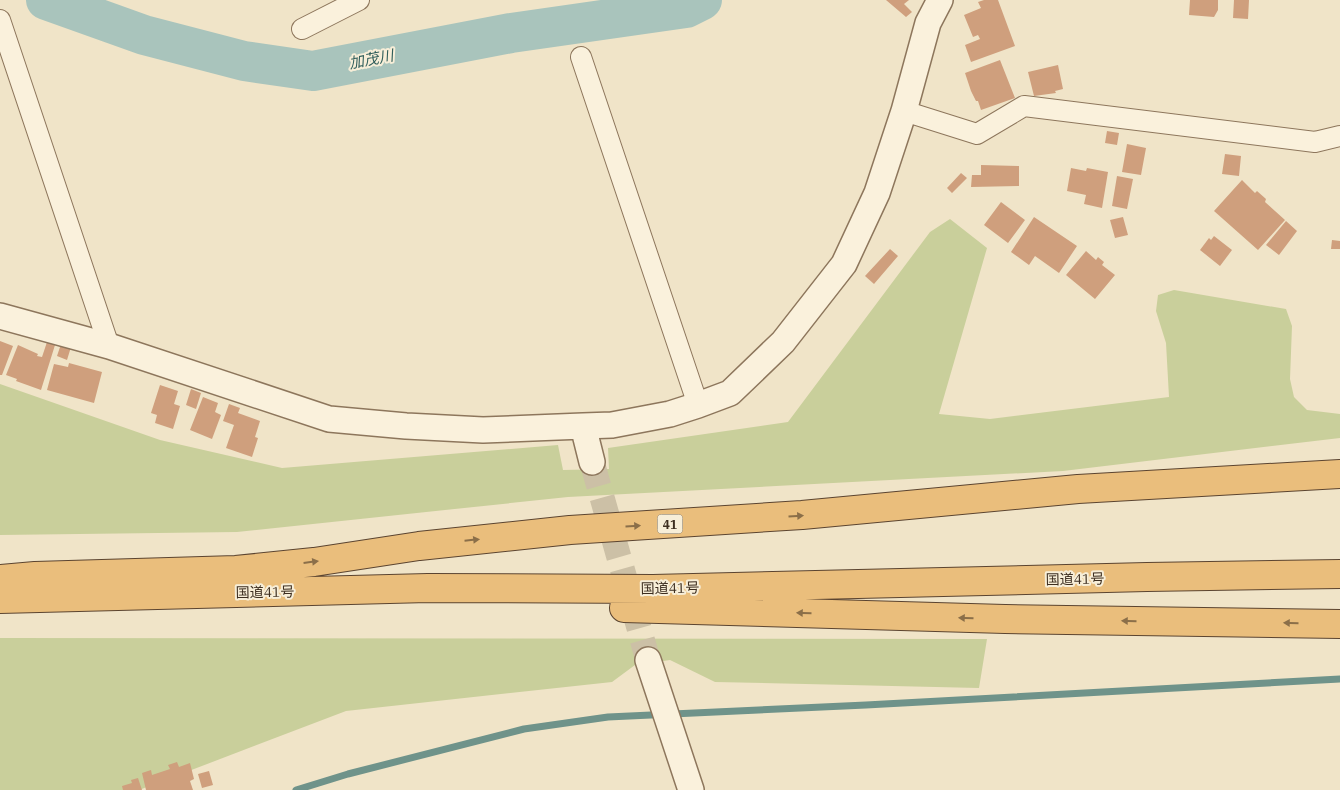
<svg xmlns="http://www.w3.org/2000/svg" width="1340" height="790" font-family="'IBM Plex Serif','Noto Sans JP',serif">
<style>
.green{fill:#c9cf9b}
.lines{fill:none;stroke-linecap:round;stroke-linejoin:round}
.stream{stroke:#6f938a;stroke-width:7}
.river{stroke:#a9c4bc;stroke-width:40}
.building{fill:#cf9f7d}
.tertiary-tunnel{stroke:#ccc0a6;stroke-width:25;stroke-dasharray:25 12;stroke-linecap:butt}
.minor-casing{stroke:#8d765c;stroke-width:22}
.tertiary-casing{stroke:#8d765c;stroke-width:28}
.trunk-casing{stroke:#5b4430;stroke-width:30}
.minor{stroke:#faf1dc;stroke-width:20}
.tertiary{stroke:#faf1dc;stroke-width:25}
.trunk{stroke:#eabe7c;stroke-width:28}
.oneway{fill:#8b6f49}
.labels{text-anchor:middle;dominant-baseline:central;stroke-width:4;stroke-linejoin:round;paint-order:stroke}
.shield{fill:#f7eed8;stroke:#756857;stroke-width:1}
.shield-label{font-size:12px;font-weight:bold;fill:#3d2e20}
.street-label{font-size:14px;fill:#3d2e20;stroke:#f7eed8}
.water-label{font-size:15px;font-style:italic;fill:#2f5d5a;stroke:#f7eed8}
</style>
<rect width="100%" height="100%" fill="#f0e4c8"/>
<path class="green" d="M 950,219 L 987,248 L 939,414 L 990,419 L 1169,397 L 1166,343 L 1156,311 L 1158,295 L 1174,290 L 1286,309 L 1292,326 L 1290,379 L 1294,397 L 1307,410 L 1340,414 L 1340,438 L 1063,471 L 568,497 L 237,532 L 0,535 L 0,384 L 160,440 L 282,468 L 558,445 L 563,470 L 609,469 L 608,448 L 788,422 L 930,232 Z
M 0,638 L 987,639 L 979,688 L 715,682 L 670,660 L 635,665 L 612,682 L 346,711 L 139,790 L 0,790 Z"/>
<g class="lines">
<path class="stream" d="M 296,790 L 348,774 L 524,729 L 608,717 L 866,705 L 1340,679"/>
<path class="river" d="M 46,0 L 144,35 L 244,61 L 313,71 L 511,33 L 686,8 L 702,0"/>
</g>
<path class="building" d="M 886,0 L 909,0 L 904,4 L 912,12 L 906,17 Z
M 984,0 L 998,0 L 1015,46 L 971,62 L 965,45 L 980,39 L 978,35 L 973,37 L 964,15 L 981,8 L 978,2 Z
M 1190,0 L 1218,0 L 1218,10 L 1214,17 L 1189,15 Z
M 1234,0 L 1249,0 L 1248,19 L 1233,18 Z
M 1000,60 L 1015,98 L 981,110 L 978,101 L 976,101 L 971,91 L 965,73 Z
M 1058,65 L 1063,89 L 1055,91 L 1056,93 L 1034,96 L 1028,72 Z
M 1107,131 L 1119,133 L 1117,145 L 1105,143 Z
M 1127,144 L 1146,148 L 1141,175 L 1122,172 Z
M 1225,154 L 1241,156 L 1239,176 L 1222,174 Z
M 981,165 L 1019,166 L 1019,186 L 971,187 L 972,175 L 981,175 Z
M 1071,168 L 1086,171 L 1087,168 L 1108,172 L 1102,208 L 1084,204 L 1086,195 L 1067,191 Z
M 961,173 L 967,178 L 952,193 L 947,188 Z
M 1117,176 L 1133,179 L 1127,209 L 1112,206 Z
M 1242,180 L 1255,193 L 1257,191 L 1266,199 L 1265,202 L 1285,220 L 1258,250 L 1214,211 Z
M 1001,202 L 1025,220 L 1008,243 L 984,225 Z
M 1034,217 L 1077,246 L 1059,273 L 1035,256 L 1029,265 L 1011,252 Z
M 1123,217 L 1128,235 L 1115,238 L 1110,220 Z
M 1286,221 L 1297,231 L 1279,255 L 1266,245 Z
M 1214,236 L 1232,250 L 1220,266 L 1200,250 L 1209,238 L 1211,240 Z
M 1332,240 L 1340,241 L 1340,249 L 1331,249 Z
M 890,249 L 898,256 L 874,284 L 865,276 Z
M 1086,251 L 1096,260 L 1098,257 L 1104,262 L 1102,265 L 1115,275 L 1095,299 L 1066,275 Z
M 0,341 L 13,346 L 2,375 L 0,375 Z
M 47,342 L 55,345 L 41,390 L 16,381 L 17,379 L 6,375 L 18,345 L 38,354 L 37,356 L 42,357 Z
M 61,344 L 71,347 L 67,360 L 57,356 Z
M 69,363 L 102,372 L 94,403 L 47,390 L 54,364 L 68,367 Z
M 160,385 L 178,391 L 174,404 L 180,406 L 173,429 L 155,423 L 157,415 L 151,413 Z
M 191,389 L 201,393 L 196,409 L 186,405 Z
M 203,397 L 218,403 L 215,412 L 221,415 L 212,439 L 190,430 Z
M 229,404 L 240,408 L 238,413 L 260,421 L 255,437 L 258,438 L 252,457 L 226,448 L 234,425 L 223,421 Z
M 177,762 L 179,767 L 190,763 L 194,779 L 190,781 L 193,790 L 146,790 L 142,773 L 151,770 L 152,775 L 170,769 L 168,765 Z
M 209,771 L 213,785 L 202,788 L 198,774 Z
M 138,778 L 142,790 L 123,790 L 122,786 L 132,783 L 131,780 Z"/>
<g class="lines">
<path class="tertiary-tunnel" d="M 592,462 L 648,660"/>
<defs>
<path id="minor" d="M 0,20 L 109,346
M 302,29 L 359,0
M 581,57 L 698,405
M 904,111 L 977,134 L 1024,106 L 1315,142 L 1340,136"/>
<path id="tertiary" d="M 0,316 L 109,346 L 329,419 L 406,426 L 483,430 L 583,426 L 612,425 L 670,414 L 698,405 L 730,393 L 783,342 L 844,264 L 877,193 L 904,111 L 928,23 L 940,0
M 583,426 L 592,462
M 648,660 L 691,790"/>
<path id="trunk" d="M 0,579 L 35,576 L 236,570 L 314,562 L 419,546 L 570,530 L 802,515 L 1078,489 L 1340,474
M 0,599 L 428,588 L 653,589 L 1147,577 L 1340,574
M 624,608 L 1005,619 L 1340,624"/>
</defs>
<use href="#minor" class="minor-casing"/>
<use href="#tertiary" class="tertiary-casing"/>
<use href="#trunk" class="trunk-casing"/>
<use href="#minor" class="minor"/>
<use href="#tertiary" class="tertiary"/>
<use href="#trunk" class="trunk"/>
</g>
<defs><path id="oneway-solid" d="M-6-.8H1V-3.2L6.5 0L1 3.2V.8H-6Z" transform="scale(1.25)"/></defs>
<g class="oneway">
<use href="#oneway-solid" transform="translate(796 516) rotate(-4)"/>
<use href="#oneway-solid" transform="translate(633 526) rotate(-3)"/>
<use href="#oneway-solid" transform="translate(472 540) rotate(-6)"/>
<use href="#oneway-solid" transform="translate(311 562) rotate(-7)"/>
<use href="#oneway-solid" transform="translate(804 613) rotate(-178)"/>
<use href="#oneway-solid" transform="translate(966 618) rotate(-178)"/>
<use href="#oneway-solid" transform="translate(1129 621) rotate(-179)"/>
<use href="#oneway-solid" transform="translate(1291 623) rotate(-179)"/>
</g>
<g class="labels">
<rect class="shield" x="657.5" y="514.5" width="25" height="19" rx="4"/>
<g class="shield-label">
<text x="670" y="524">41</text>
</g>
<g class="street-label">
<text transform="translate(1075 579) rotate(-1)">国道41号</text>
<text transform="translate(670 588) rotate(-1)">国道41号</text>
<text transform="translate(265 592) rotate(-1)">国道41号</text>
</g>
<g class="water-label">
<text transform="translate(371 59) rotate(-11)">加茂川</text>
</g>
</g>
</svg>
